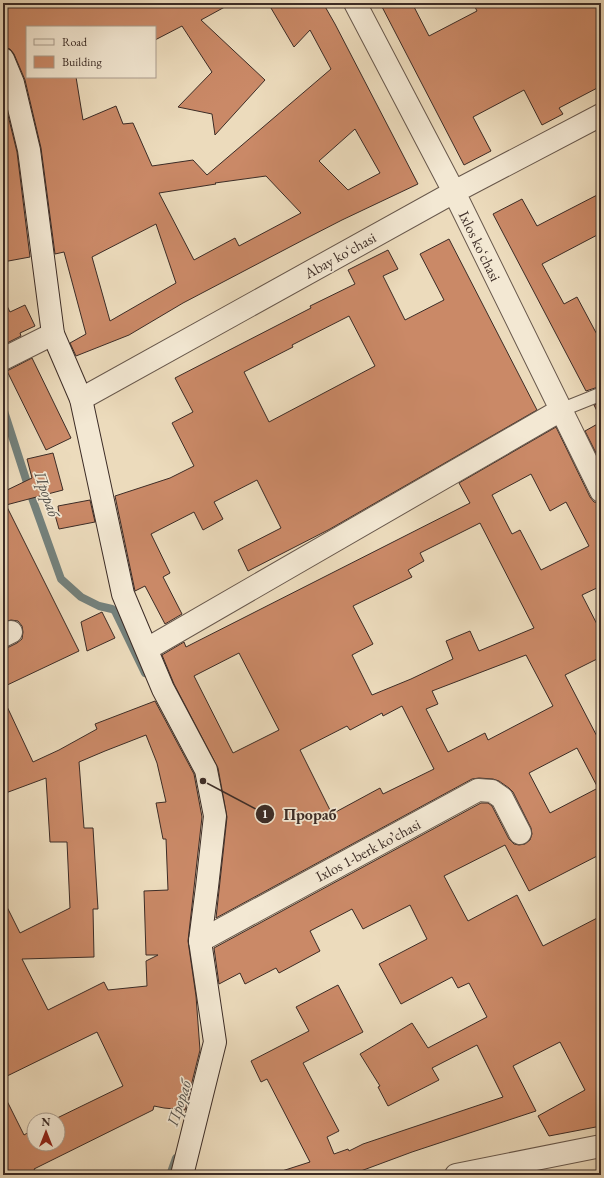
<svg xmlns="http://www.w3.org/2000/svg" width="604" height="1178" font-family="'EB Garamond',serif">
<style>
.lines{fill:none;stroke-linecap:round;stroke-linejoin:round}
.stream{stroke:#74817c;stroke-width:8}
.building{fill:#ca8967;stroke:#3c2c26;fill-rule:evenodd}
.lane-casing{stroke:#68584c;stroke-width:15}
.street-casing{stroke:#68584c;stroke-width:24}
.secondary-casing{stroke:#3c2c26;stroke-width:24}
.lane{stroke:#f3e8d3;stroke-width:13}
.street{stroke:#f3e8d3;stroke-width:22}
.secondary{stroke:#f3e8d3;stroke-width:22}
.labels{text-anchor:middle;dominant-baseline:central;stroke-width:3.5;stroke-linejoin:round;paint-order:stroke}
.street-label{font-size:15px;fill:#3c2c26;stroke:#f3e8d3}
.water-label{font-size:16px;font-style:italic;fill:#53504a;stroke:#f3e8d3}
.leader{fill:none;stroke:#3c2c26;stroke-width:1.5}
.callout-dot{fill:#3c2c26;stroke:#f3e8d3;stroke-width:1.5}
.mark-label{font-size:12px;text-anchor:middle;font-weight:bold;fill:#fff}
.callout-label{font-size:16px;text-anchor:middle;font-weight:bold;fill:#3c2c26;stroke:#f3e8d3;stroke-width:3.5;stroke-linejoin:round;paint-order:stroke}
</style>
<rect width="100%" height="100%" fill="#ecdbbc"/>
<filter id="stains"><feTurbulence type="fractalNoise" baseFrequency=".005" numOctaves="4"/><feColorMatrix values="0 0 0 0 .2 0 0 0 0 .09 0 0 0 0 .02 0 0 0 .5 -.17"/></filter>
<radialGradient id="worn" r=".72"><stop offset=".6" stop-color="#630" stop-opacity="0"/><stop offset="1" stop-color="#630" stop-opacity=".3"/></radialGradient>
<g class="lines">
<path class="stream" d="M 3,408 L 32,498 L 61,579 L 81,597 L 99,606 L 112,609 L 115,611 L 145,673
M 170,1175 L 176,1158"/>
</g>
<path class="building" d="M 3,3 L 232,3 L 201,20 L 265,80 L 215,135 L 212,114 L 178,107 L 212,72 L 182,26 L 155,40 L 155,27 L 27,27 L 27,77 L 76,77 L 83,120 L 116,106 L 123,124 L 133,123 L 152,166 L 193,160 L 207,175 L 331,69 L 310,30 L 294,47 L 268,3 L 323,3 L 335,24 L 418,184 L 342,220 L 305,239 L 183,303 L 129,335 L 76,356 L 70,343 L 86,334 L 64,252 L 55,254 L 41,148 L 25,80 L 14,54 L 10,49 L 3,47 ZM 355,129 L 380,173 L 348,190 L 319,161 ZM 266,176 L 301,213 L 239,246 L 235,238 L 194,260 L 159,193 L 216,184 L 215,183 ZM 156,224 L 176,283 L 110,321 L 92,257 Z
M 380,3 L 412,3 L 429,36 L 477,11 L 473,3 L 601,3 L 601,86 L 559,108 L 563,114 L 542,125 L 524,90 L 473,117 L 491,151 L 464,165 Z
M 3,95 L 17,152 L 30,257 L 3,262 Z
M 601,193 L 601,233 L 542,264 L 564,304 L 577,297 L 601,342 L 601,386 L 586,391 L 493,214 L 522,199 L 537,226 Z
M 449,239 L 537,410 L 330,529 L 248,571 L 238,550 L 281,528 L 257,480 L 214,502 L 223,519 L 203,530 L 194,512 L 151,534 L 170,573 L 163,577 L 182,614 L 165,624 L 145,586 L 135,591 L 115,496 L 170,478 L 194,466 L 172,423 L 193,412 L 175,378 L 311,308 L 310,306 L 355,284 L 348,270 L 388,250 L 398,269 L 383,276 L 405,320 L 444,300 L 420,254 ZM 349,316 L 375,366 L 269,422 L 244,372 L 293,347 L 292,345 Z
M 3,298 L 10,312 L 25,305 L 35,326 L 20,333 L 21,336 L 3,345 Z
M 32,358 L 71,438 L 46,450 L 7,371 Z
M 601,403 L 601,419 L 594,405 Z
M 601,422 L 601,463 L 585,431 Z
M 556,427 L 590,497 L 594,502 L 601,503 L 601,586 L 582,595 L 601,632 L 601,657 L 565,675 L 601,744 L 601,854 L 529,891 L 505,845 L 444,876 L 468,921 L 517,895 L 543,946 L 601,916 L 601,1126 L 549,1136 L 538,1116 L 585,1090 L 560,1042 L 513,1066 L 536,1111 L 412,1152 L 350,1175 L 282,1175 L 282,1171 L 310,1162 L 267,1079 L 261,1082 L 251,1061 L 309,1031 L 296,1007 L 338,985 L 363,1032 L 303,1063 L 339,1131 L 327,1137 L 334,1154 L 348,1149 L 349,1151 L 363,1144 L 503,1097 L 477,1045 L 432,1068 L 439,1080 L 388,1106 L 378,1087 L 380,1086 L 360,1054 L 412,1023 L 428,1048 L 487,1017 L 469,983 L 458,988 L 452,977 L 401,1004 L 379,964 L 427,939 L 410,905 L 363,929 L 352,909 L 310,931 L 320,951 L 279,973 L 276,968 L 245,984 L 240,973 L 219,984 L 214,948 L 481,803 L 488,803 L 492,806 L 509,839 L 514,844 L 519,845 L 525,844 L 530,840 L 532,834 L 531,828 L 513,792 L 509,788 L 499,781 L 493,779 L 479,778 L 472,779 L 216,918 L 227,817 L 218,768 L 174,684 L 162,655 L 184,642 L 186,647 L 470,503 L 459,483 ZM 531,474 L 550,511 L 566,502 L 589,546 L 541,570 L 520,530 L 512,534 L 492,495 ZM 480,523 L 534,628 L 479,651 L 470,631 L 446,641 L 453,659 L 411,679 L 372,695 L 352,655 L 373,644 L 353,606 L 412,577 L 408,570 L 424,561 L 420,553 ZM 239,653 L 279,730 L 233,753 L 194,676 ZM 526,655 L 553,706 L 488,740 L 485,733 L 448,752 L 426,709 L 438,704 L 432,691 ZM 402,706 L 434,769 L 383,794 L 380,788 L 332,814 L 300,750 L 347,726 L 350,730 L 382,713 L 383,716 ZM 577,748 L 598,788 L 550,813 L 529,773 Z
M 53,453 L 63,490 L 6,505 L 79,651 L 3,687 L 3,648 L 9,647 L 17,643 L 22,639 L 23,632 L 22,626 L 18,621 L 11,620 L 3,622 L 3,492 L 32,478 L 27,459 Z
M 90,500 L 95,522 L 59,529 L 55,515 L 59,514 L 58,506 Z
M 102,612 L 115,638 L 87,651 L 81,622 Z
M 3,698 L 33,762 L 59,750 L 97,729 L 95,724 L 155,701 L 194,774 L 202,817 L 188,941 L 196,996 L 200,1050 L 185,1110 L 164,1108 L 154,1106 L 153,1110 L 34,1169 L 37,1175 L 3,1175 L 3,1093 L 24,1135 L 34,1129 L 34,1144 L 58,1144 L 58,1120 L 53,1120 L 123,1086 L 97,1032 L 3,1078 L 3,899 L 20,933 L 70,908 L 67,842 L 50,842 L 46,778 L 3,794 ZM 146,735 L 157,763 L 166,802 L 156,803 L 163,839 L 166,839 L 168,890 L 144,891 L 146,955 L 158,955 L 146,961 L 147,986 L 108,990 L 104,982 L 48,1010 L 22,959 L 94,957 L 93,909 L 98,909 L 93,828 L 84,828 L 79,762 L 105,751 Z"/>
<g class="lines">
<defs>
<path id="lane" d="M 561,410 L 601,394"/>
<path id="street" d="M 355,3 L 454,192 L 601,491
M 3,359 L 53,334
M 81,399 L 454,192 L 601,115
M 3,636 L 11,632
M 147,649 L 561,410
M 200,941 L 478,790 L 492,791 L 502,798 L 520,833
M 456,1175 L 601,1146"/>
<path id="secondary" d="M 3,59 L 13,83 L 29,150 L 53,334 L 81,399 L 123,594 L 163,689 L 206,770 L 215,816 L 207,887 L 200,941 L 215,1042 L 182,1175"/>
</defs>
<use href="#lane" class="lane-casing"/>
<use href="#street" class="street-casing"/>
<use href="#secondary" class="secondary-casing"/>
<use href="#lane" class="lane"/>
<use href="#street" class="street"/>
<use href="#secondary" class="secondary"/>
</g>
<g class="labels">
<g class="street-label">
<text transform="translate(480 246) rotate(64)">Ixlos koʻchasi</text>
<text transform="translate(340 255) rotate(-29)">Abay koʻchasi</text>
<text transform="translate(368 850) rotate(-28)">Ixlos 1-berk koʼchasi</text>
</g>
<g class="water-label">
<text transform="translate(47 494) rotate(71)">Прораб</text>
<text transform="translate(179 1103) rotate(-72)">Прораб</text>
</g>
</g>
<path class="leader" d="M203 781L265 814"/>
<g class="callout-dot">
<circle cx="203" cy="781" r="4"/>
<circle cx="265" cy="814" r="10"/>
</g>
<g class="mark-label">
<text x="265" y="818">1</text>
</g>
<g class="callout-label">
<text x="310" y="820">Прораб</text>
</g>
<rect width="604" height="1178" fill="none" stroke="#ecdbbc" stroke-width="16"/>
<rect x="4" y="4" width="596" height="1170" fill="none" stroke="#3c2c26" stroke-width="2"/>
<rect x="8" y="8" width="588" height="1162" fill="none" stroke="#3c2c26"/>
<rect x="26" y="26" width="130" height="52" fill="#f3e8d3" stroke="#aa9d8e"/>
<rect x="34" y="39" width="20" height="6" fill="#f3e8d3" stroke="#aa9d8e"/>
<text x="62" y="46" font-size="12" fill="#3c2c26">Road</text>
<rect x="34" y="56" width="20" height="12" fill="#ca8967" stroke="#aa9d8e"/>
<text x="62" y="66" font-size="12" fill="#3c2c26">Building</text>
<g transform="translate(46 1132)"><circle r="19" fill="#f3e8d3" stroke="#aa9d8e"/>
<path d="M0-3L7 15L0 10L-7 15Z" fill="#8f2418"/>
<text y="-6" font-size="11" font-weight="bold" text-anchor="middle" fill="#3c2c26">N</text>
</g>
<rect width="100%" height="100%" filter="url(#stains)"/>
<rect width="100%" height="100%" fill="url(#worn)"/>
</svg>
